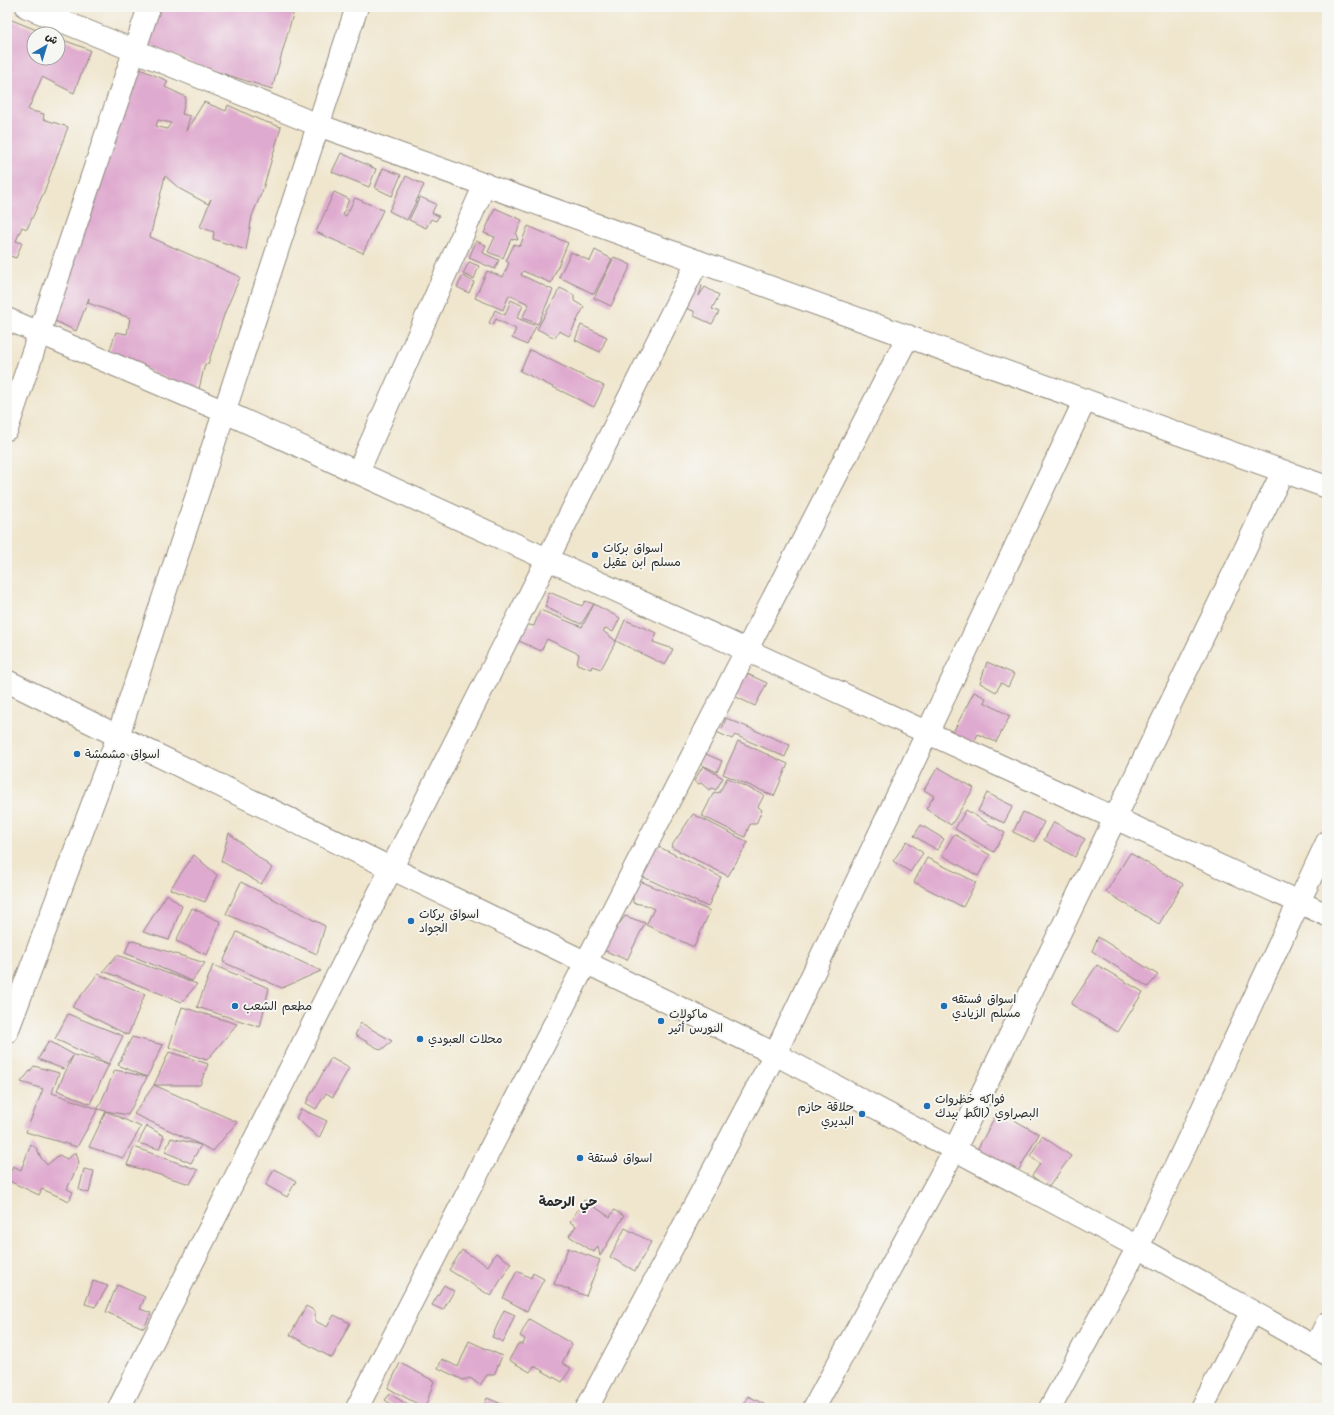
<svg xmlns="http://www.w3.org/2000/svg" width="1334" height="1415" font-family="Kalam,'Playpen Sans Arabic',sans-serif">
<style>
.building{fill:#dfaacf;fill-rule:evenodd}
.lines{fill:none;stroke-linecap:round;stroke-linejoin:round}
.minor-casing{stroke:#8e887c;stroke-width:24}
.minor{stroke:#fff;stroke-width:22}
.poi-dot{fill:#1f6fb2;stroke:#f6f6f2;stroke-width:1.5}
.labels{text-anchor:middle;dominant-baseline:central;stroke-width:4;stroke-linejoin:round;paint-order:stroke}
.poi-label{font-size:12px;fill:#2b2b2b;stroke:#f6f6f2;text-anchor:start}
.neighbourhood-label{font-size:13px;font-weight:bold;fill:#2b2b2b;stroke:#f6f6f2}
</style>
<rect width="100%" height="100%" fill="#f6f6f2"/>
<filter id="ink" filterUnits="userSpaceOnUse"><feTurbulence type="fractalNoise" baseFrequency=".025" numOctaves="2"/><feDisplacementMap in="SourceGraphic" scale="8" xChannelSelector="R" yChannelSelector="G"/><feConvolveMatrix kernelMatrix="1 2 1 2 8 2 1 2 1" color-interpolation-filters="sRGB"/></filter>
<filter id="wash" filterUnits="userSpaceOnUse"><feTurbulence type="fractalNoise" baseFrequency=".012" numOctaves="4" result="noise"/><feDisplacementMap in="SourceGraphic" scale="16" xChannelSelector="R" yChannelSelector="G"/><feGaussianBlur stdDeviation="0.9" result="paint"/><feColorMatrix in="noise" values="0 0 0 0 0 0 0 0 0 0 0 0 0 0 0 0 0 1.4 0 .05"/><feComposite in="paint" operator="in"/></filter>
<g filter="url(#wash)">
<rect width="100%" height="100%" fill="#f0e6ce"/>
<g id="blocks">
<path class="building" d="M 153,7 L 295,7 L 272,89 L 215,71 L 141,43 Z
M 7,18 L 46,34 L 34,34 L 34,58 L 58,58 L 58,38 L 90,50 L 74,93 L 42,77 L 28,110 L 44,114 L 43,119 L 68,127 L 44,192 L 27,229 L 22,227 L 16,241 L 22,243 L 16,258 L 7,255 Z
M 133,66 L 168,81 L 165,87 L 186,97 L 182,114 L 190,116 L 186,131 L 204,102 L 226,111 L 228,105 L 260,120 L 281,127 L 263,189 L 252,216 L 246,250 L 213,239 L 214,232 L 200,227 L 211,199 L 208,204 L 180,189 L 165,176 L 150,237 L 240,277 L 225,312 L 208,364 L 205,364 L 198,393 L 109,352 L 116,332 L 127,334 L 130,318 L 88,303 L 89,298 L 76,331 L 49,318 ZM 158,120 L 171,123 L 167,129 L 156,126 Z
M 341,153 L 376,169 L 369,187 L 332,172 Z
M 383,168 L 401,175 L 392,196 L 375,188 Z
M 406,176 L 424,185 L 407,220 L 389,211 Z
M 334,192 L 349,199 L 343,215 L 346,216 L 355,198 L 383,210 L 363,253 L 316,232 Z
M 420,197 L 436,204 L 432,213 L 439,216 L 436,221 L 431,219 L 426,228 L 409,220 Z
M 495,208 L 522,220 L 516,234 L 518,240 L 511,239 L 503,258 L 488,252 L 495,237 L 484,233 Z
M 528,226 L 568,243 L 551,283 L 523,271 L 521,275 L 553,290 L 538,324 L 522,318 L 529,304 L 509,295 L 503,310 L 475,298 L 487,271 L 503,277 L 509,263 L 506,261 L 514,244 L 520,246 Z
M 476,241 L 486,245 L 483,253 L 499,260 L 495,269 L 469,258 Z
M 595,250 L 612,259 L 594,294 L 559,277 L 571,252 L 590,261 Z
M 614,257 L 631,265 L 611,306 L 594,298 Z
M 469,262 L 479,266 L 474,279 L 463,274 Z
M 463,276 L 474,282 L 469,293 L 457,287 Z
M 682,279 L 702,286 L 699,296 L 705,287 L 719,295 L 712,309 L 719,312 L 712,324 L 694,316 L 694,311 L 682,307 Z
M 560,288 L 574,295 L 574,301 L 584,307 L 569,336 L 559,331 L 555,338 L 537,329 Z
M 511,300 L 523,306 L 517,318 L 536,326 L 527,345 L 512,338 L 516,329 L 496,319 L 493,325 L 489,323 L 495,310 L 505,315 Z
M 581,325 L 607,337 L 600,352 L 575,340 Z
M 530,350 L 604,386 L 594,407 L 520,371 Z
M 549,592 L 582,606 L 585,601 L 594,604 L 581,624 L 545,607 Z
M 594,604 L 620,618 L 613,632 L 606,628 L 603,631 L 616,641 L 625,620 L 657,633 L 653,642 L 673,649 L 665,665 L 616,641 L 601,669 L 592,666 L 591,669 L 577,664 L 579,654 L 547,639 L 541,651 L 517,640 L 524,624 L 534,626 L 540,610 L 582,627 Z
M 987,662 L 1014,674 L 1008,687 L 1001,683 L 996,692 L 980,683 Z
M 739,670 L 767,683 L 755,706 L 728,693 Z
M 974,692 L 986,698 L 984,702 L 1010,716 L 996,742 L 978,734 L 972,746 L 951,736 Z
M 726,718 L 790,745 L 785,757 L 735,735 L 732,739 L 712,730 L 714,725 L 722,729 Z
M 738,741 L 788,764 L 774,796 L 723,774 Z
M 697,750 L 722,761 L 717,772 L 700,764 Z
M 703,766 L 723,778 L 716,790 L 712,788 L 709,790 L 701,783 L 699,784 L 694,781 Z
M 938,767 L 974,788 L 951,825 L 926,809 L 934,796 L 924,790 Z
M 727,778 L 764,795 L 758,807 L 762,810 L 756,824 L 750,824 L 745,837 L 702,816 L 714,792 L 719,793 Z
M 987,793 L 1013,806 L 1004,823 L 978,811 Z
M 966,810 L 1005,833 L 994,852 L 955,829 Z
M 1023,812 L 1044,822 L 1034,842 L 1013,832 Z
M 693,814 L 748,842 L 728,876 L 671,847 Z
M 1054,822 L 1085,839 L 1075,857 L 1044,840 Z
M 921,825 L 944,839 L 937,850 L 914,836 Z
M 229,833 L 272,868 L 261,884 L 221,861 Z
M 954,834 L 990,855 L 978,876 L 942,855 Z
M 907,841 L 923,853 L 910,872 L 893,861 Z
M 655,845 L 721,877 L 708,907 L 639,875 Z
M 1130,853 L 1183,884 L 1159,924 L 1106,892 Z
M 194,855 L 217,875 L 205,902 L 170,889 Z
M 927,858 L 976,882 L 963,907 L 914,882 Z
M 640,881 L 710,911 L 694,947 L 646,925 L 654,909 L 646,905 L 633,903 L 633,894 Z
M 241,882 L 325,926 L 317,954 L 226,914 Z
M 167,894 L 182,906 L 169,940 L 143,932 Z
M 192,908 L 221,922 L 207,955 L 176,941 Z
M 625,916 L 645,923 L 627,960 L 596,947 L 615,926 L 617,927 Z
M 237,932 L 321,971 L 282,988 L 223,962 Z
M 1098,937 L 1158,975 L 1148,987 L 1092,951 Z
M 130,940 L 205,963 L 192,981 L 125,953 Z
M 117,955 L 197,984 L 182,1002 L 103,971 Z
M 213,965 L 269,988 L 260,1027 L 197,1007 Z
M 1097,965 L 1143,992 L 1118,1032 L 1071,1004 Z
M 98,974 L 145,994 L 128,1035 L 72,1007 Z
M 182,1007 L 237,1024 L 207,1060 L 169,1047 Z
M 68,1014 L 123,1036 L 109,1064 L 55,1039 Z
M 361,1023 L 392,1041 L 381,1050 L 355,1035 Z
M 132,1037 L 163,1045 L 128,1115 L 106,1111 L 141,1127 L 123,1158 L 89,1147 L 106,1111 L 98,1109 L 115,1070 L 147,1077 L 118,1065 Z
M 49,1041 L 74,1055 L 109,1064 L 90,1104 L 57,1090 L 73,1056 L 63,1069 L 38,1059 Z
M 169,1052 L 208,1064 L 200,1085 L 154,1085 Z
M 331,1058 L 349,1068 L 333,1097 L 326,1093 L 316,1109 L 306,1103 Z
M 34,1066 L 59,1073 L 52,1093 L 98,1109 L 77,1147 L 26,1132 L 43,1089 L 21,1082 Z
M 154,1085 L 237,1122 L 213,1151 L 201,1145 L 191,1163 L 165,1152 L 171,1138 L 201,1145 L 134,1114 Z
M 301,1109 L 327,1121 L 319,1138 L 296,1118 Z
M 998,1111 L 1039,1134 L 1017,1173 L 977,1150 Z
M 147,1126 L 164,1136 L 159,1149 L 138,1143 Z
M 1042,1136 L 1071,1156 L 1048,1188 L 1032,1176 L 1040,1164 L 1030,1156 Z
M 31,1144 L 37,1149 L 41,1158 L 47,1165 L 59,1155 L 67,1159 L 76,1152 L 79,1163 L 67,1189 L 73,1192 L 69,1201 L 42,1189 L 39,1195 L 7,1180 L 13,1166 L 21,1170 Z
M 134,1147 L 198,1170 L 190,1184 L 127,1165 Z
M 84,1169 L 94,1171 L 89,1193 L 79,1190 Z
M 274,1169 L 296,1181 L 287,1197 L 266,1185 Z
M 584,1200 L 610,1217 L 614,1210 L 624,1216 L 600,1256 L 598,1246 L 594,1252 L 569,1236 L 576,1226 L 570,1222 Z
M 625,1228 L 651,1242 L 635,1271 L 610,1257 Z
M 568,1248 L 600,1260 L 586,1296 L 554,1284 Z
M 462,1250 L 488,1266 L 496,1253 L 511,1263 L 491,1296 L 449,1270 Z
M 517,1271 L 531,1278 L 533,1273 L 544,1279 L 527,1311 L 503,1298 Z
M 93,1281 L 108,1286 L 95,1307 L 85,1304 Z
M 117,1285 L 145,1297 L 140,1309 L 151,1313 L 144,1328 L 106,1312 Z
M 444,1285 L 454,1291 L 443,1310 L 432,1305 Z
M 306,1306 L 315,1311 L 315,1321 L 327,1327 L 334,1315 L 350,1323 L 332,1358 L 290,1335 Z
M 504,1310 L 515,1315 L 503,1342 L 492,1337 Z
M 529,1319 L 572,1344 L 562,1363 L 571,1368 L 562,1382 L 534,1366 L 530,1372 L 509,1360 L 518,1344 L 523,1344 L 525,1339 L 520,1336 Z
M 469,1341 L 502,1356 L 494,1375 L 487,1375 L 480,1385 L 470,1378 L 463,1380 L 438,1368 L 442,1359 L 458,1367 Z
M 400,1363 L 434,1381 L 425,1408 L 388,1388 Z
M 390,1394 L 413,1408 L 394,1408 L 395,1407 L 385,1400 Z
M 748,1396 L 764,1404 L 761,1408 L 741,1408 Z
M 487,1398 L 504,1405 L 506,1408 L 483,1408 Z"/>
</g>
</g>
<g filter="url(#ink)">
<use href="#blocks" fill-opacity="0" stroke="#8e887c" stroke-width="1"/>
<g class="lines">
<defs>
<path id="minor" d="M 27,7 L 318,125 L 1327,487
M 7,319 L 225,412 L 1327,915
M 7,429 L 149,7
M 358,472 L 485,184
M 7,681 L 118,736 L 775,1054 L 1138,1247 L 1327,1354
M 7,1032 L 118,736 L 357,7
M 1315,1347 L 1327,1323
M 119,1408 L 698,261
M 357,1408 L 908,336
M 587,1408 L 775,1054 L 1085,400
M 814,1408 L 955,1149 L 1283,471
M 1050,1408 L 1138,1247 L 1327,842
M 1202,1408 L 1252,1311"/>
</defs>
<use href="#minor" class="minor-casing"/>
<use href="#minor" class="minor"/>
</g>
</g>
<g class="poi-dot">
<circle cx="595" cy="555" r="4"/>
<circle cx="77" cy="754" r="4"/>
<circle cx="411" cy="921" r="4"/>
<circle cx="235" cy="1006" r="4"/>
<circle cx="944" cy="1006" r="4"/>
<circle cx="661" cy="1021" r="4"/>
<circle cx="420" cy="1039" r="4"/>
<circle cx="927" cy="1106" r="4"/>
<circle cx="862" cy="1114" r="4"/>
<circle cx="580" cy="1158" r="4"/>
</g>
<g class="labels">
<g class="poi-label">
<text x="603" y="548">اسواق بركات<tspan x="603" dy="14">مسلم ابن عقيل</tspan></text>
<text x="85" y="754">اسواق مشمشة</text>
<text x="419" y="914">اسواق بركات<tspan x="419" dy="14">الجواد</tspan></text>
<text x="952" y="999">اسواق فستقه<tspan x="952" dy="14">مسلم الزيادي</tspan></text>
<text x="243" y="1006">مطعم الشعب</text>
<text x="669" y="1014">ماكولات<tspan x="669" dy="14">النورس أثير</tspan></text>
<text x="428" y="1039">محلات العبودي</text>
<text x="935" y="1099">فواكه خظروات<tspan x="935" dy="14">البصراوي (الگط بيدك</tspan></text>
<text x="854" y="1107" text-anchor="end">حلاقة حازم<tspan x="854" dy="14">البديري</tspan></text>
<text x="588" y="1158">اسواق فستقة</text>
</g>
<g class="neighbourhood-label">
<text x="568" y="1202">حي الرحمة</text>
</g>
</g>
<rect width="1334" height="1415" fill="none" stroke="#f6f6f2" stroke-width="24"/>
<g transform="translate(46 46) rotate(38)"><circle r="19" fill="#f6f6f2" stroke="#a5a5a2"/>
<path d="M0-3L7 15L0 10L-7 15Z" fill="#1f6fb2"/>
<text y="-6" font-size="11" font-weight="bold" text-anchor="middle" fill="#2b2b2b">ش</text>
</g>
</svg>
